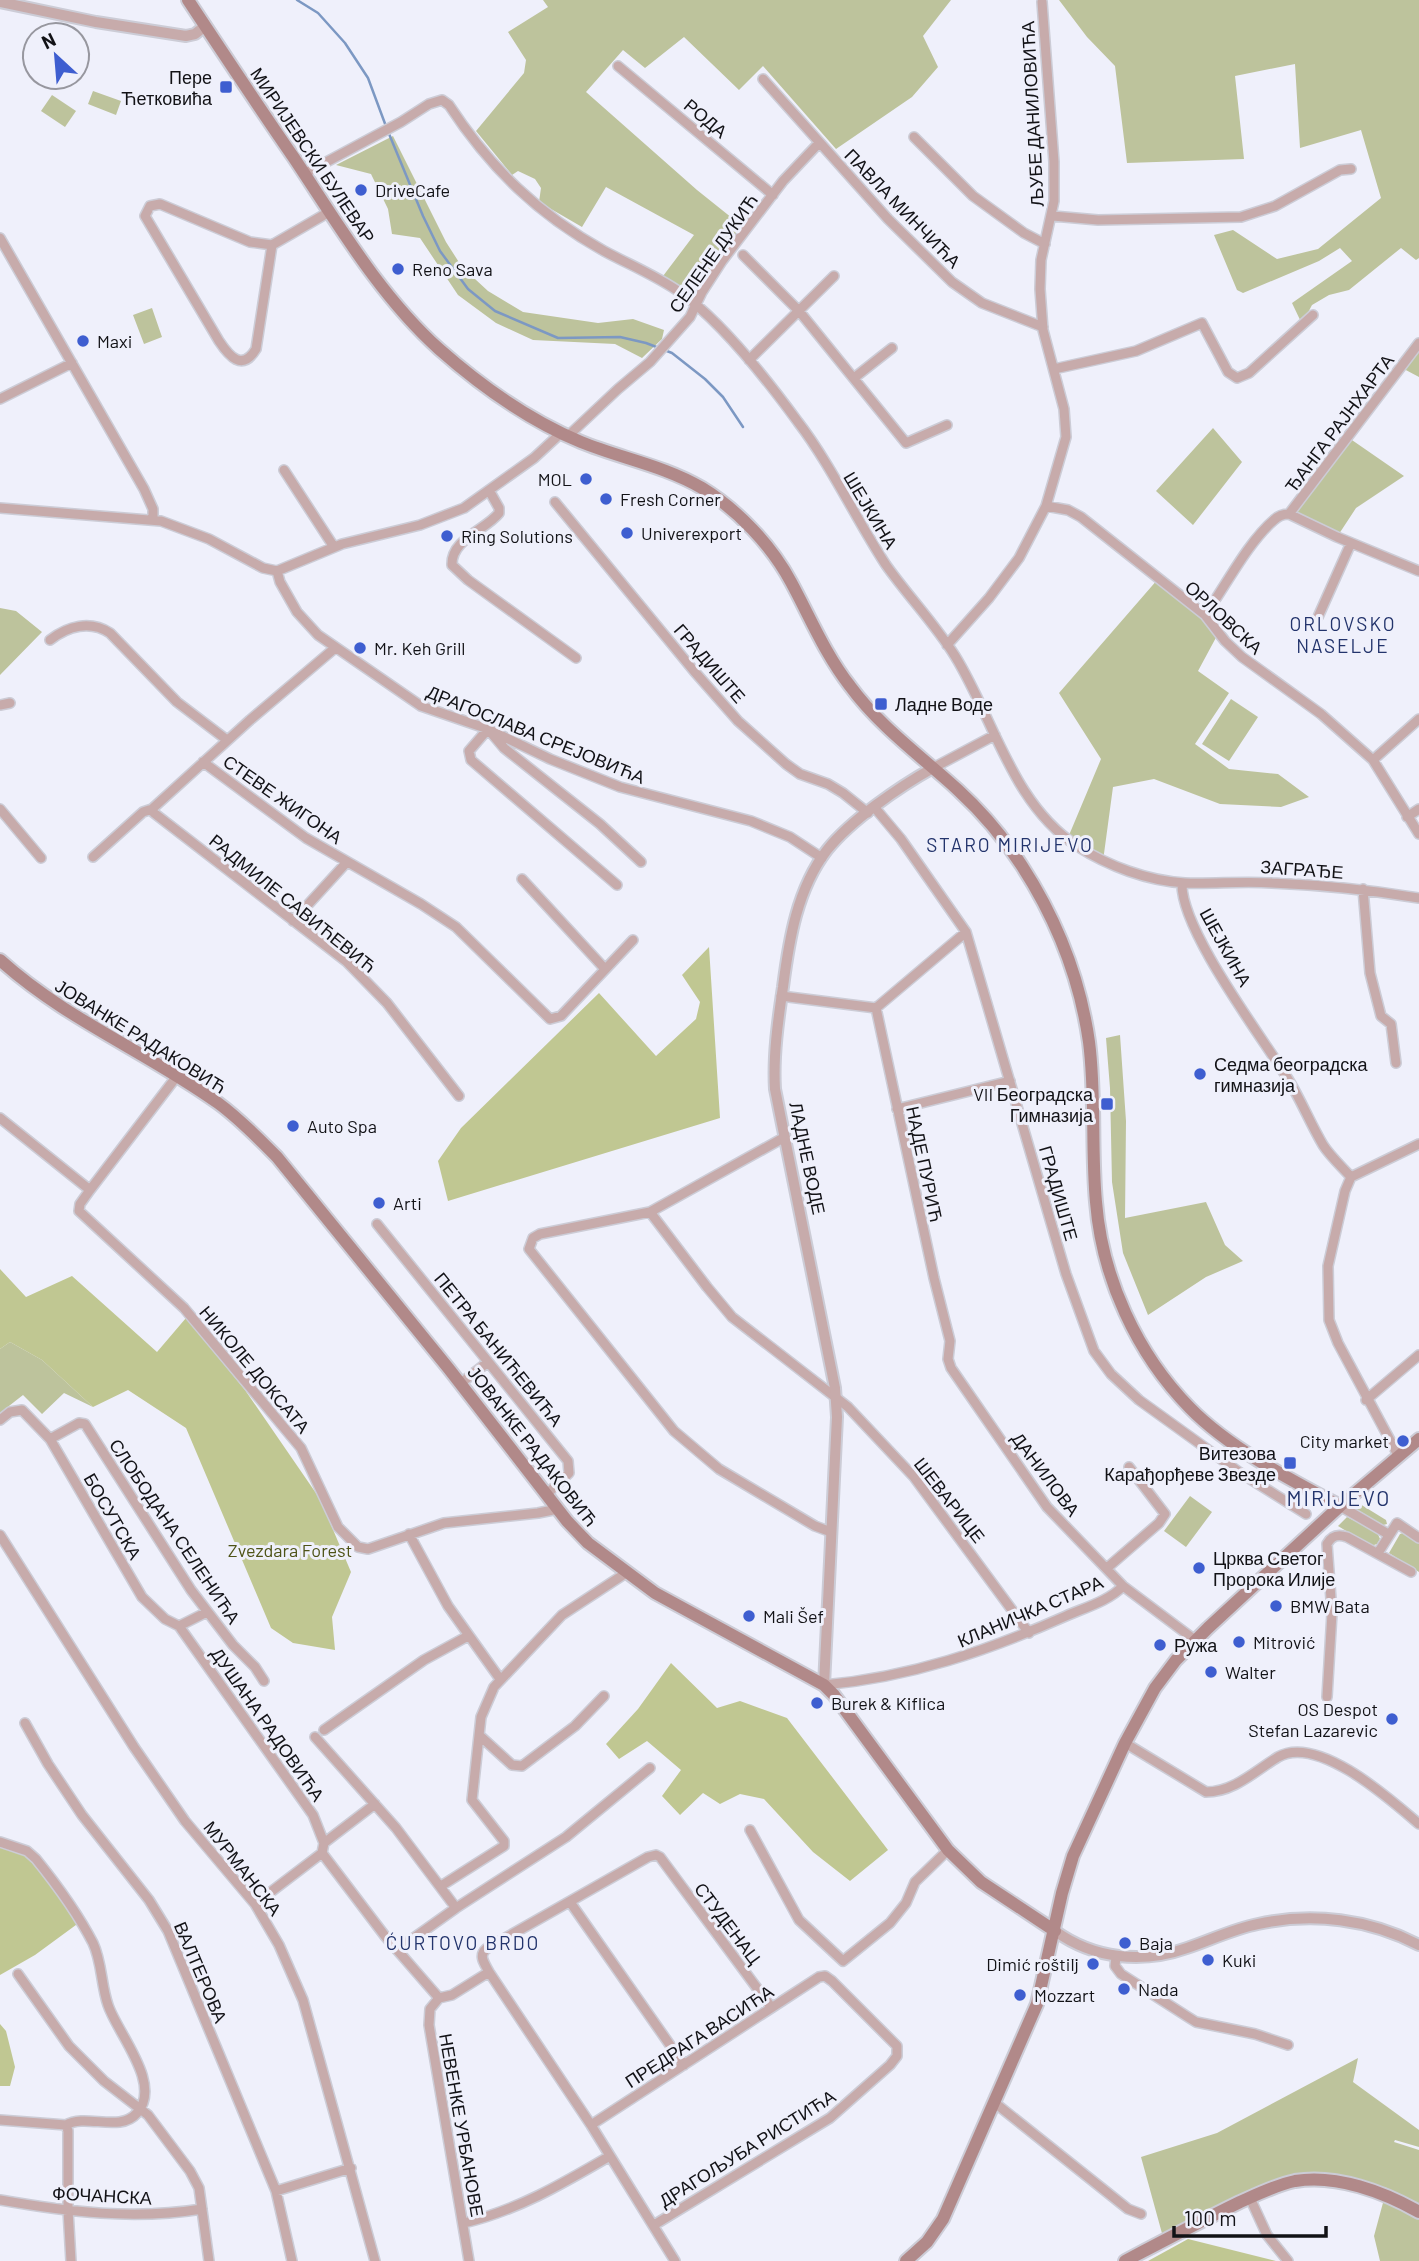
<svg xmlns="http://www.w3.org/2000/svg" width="1419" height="2261" font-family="Barlow,sans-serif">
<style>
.green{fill:#bdc39c}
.forest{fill:#c0c792}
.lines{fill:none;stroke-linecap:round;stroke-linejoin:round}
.stream{stroke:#7c98c3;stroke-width:2.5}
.minor-casing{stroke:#ccccd6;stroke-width:12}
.tertiary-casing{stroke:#ccccd6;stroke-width:14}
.secondary-casing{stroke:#ccccd6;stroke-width:16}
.minor{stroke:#c7abab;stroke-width:9}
.tertiary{stroke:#c7abab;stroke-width:10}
.secondary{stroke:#b18989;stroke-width:12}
.poi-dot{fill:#3e5ed0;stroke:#eff0fb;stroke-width:2.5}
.labels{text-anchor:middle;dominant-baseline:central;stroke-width:6;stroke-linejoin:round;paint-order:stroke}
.poi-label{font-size:18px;fill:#121216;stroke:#eff0fb;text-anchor:start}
.street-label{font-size:18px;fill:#121216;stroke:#eff0fb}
.park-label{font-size:18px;fill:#4e5317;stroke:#eff0fb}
.neighbourhood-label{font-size:19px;letter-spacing:2px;fill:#23346c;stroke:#eff0fb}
.quarter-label{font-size:21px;letter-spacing:2px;fill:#23346c;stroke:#eff0fb}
</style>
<rect width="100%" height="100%" fill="#eff0fb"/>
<path class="green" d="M 543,0 L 951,0 L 923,36 L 938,67 L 912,97 L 836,149 L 763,66 L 739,90 L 684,37 L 645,68 L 623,50 L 586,92 L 697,190 L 747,230 L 697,306 L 660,280 L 694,235 L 606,187 L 582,227 L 539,202 L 541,188 L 535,179 L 518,171 L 512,175 L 476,131 L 524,73 L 526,60 L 508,32 L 548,7 Z
M 1059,0 L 1419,0 L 1419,258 L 1416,260 L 1401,248 L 1349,290 L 1329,295 L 1312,305 L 1302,324 L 1292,303 L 1352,261 L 1340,248 L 1319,261 L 1243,293 L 1237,290 L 1214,235 L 1233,230 L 1277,259 L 1318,249 L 1381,198 L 1361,130 L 1300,148 L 1295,64 L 1235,76 L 1244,159 L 1127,163 L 1115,66 L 1087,37 Z
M 93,91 L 121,101 L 116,115 L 88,104 Z
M 52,95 L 76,111 L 65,127 L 41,111 Z
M 393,136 L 446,242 L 462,267 L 488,291 L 523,312 L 598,323 L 633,319 L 664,330 L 662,339 L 642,358 L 615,344 L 533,340 L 496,323 L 458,295 L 420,238 L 392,234 L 388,209 L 371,174 L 336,165 Z
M 152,308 L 162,337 L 144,344 L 133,315 Z
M 1419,343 L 1419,377 L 1402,368 Z
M 1213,428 L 1242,462 L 1193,525 L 1156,491 Z
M 1349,438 L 1404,476 L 1356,508 L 1337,537 L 1289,514 Z
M 1158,579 L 1219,632 L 1198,671 L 1229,693 L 1195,744 L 1229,769 L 1278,774 L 1309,797 L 1281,807 L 1220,804 L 1154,779 L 1113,787 L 1103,861 L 1067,840 L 1101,759 L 1059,693 Z
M 0,608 L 16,611 L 42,632 L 0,675 Z
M 1231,699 L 1258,717 L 1229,761 L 1202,744 Z
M 1120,1035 L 1126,1121 L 1125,1218 L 1206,1202 L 1225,1245 L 1243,1261 L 1206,1277 L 1148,1315 L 1123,1253 L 1112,1182 L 1110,1088 L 1106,1038 Z
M 10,1342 L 42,1360 L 93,1407 L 64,1393 L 42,1414 L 23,1395 L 0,1413 L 0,1349 Z
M 1190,1496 L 1212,1512 L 1186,1547 L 1164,1531 Z
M 1360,1504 L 1386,1520 L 1387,1524 L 1383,1525 L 1356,1509 Z
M 1347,1517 L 1377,1532 L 1380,1539 L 1377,1544 L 1371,1546 L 1338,1526 Z
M 1403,1533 L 1408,1534 L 1419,1543 L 1419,1572 L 1389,1553 L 1400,1534 Z
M 1358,2058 L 1353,2082 L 1419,2130 L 1419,2147 L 1395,2140 L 1394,2142 L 1419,2150 L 1419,2261 L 1380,2261 L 1374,2236 L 1387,2188 L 1321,2174 L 1163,2237 L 1141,2157 L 1217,2133 Z"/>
<path class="forest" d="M 709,947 L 720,1118 L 448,1201 L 438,1161 L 461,1128 L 599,993 L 656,1056 L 696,1019 L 700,1002 L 682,975 Z
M 0,1269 L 26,1297 L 72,1276 L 157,1352 L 186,1318 L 245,1390 L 320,1499 L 351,1572 L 332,1617 L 335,1650 L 293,1643 L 271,1628 L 186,1428 L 128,1390 L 93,1407 L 42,1360 L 10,1342 L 0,1349 Z
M 671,1663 L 717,1708 L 740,1701 L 787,1718 L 888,1850 L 850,1881 L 813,1852 L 764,1799 L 740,1794 L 720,1804 L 703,1793 L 680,1815 L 662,1796 L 681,1770 L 647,1741 L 619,1759 L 606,1744 L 638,1709 Z
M 0,1843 L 27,1851 L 80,1922 L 35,1955 L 0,1975 Z
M 0,2024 L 6,2031 L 15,2067 L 10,2086 L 0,2086 Z
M 1188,2239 L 1276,2261 L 1148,2261 Z"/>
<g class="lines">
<path class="stream" d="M 297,0 L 318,13 L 345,43 L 368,78 L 387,129 L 423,216 L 440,251 L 468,289 L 495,311 L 558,338 L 620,337 L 646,343 L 672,353 L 705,379 L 723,397 L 743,427"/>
<defs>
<path id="minor" d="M 618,66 L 773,195
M 763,79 L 888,219 L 952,282 L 982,303 L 1043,327
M 914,137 L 973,196 L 1024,233 L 1045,244
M 304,174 L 401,122 L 429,104 L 442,100 L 449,105 C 491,169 538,214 604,251 C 630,265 657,276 681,293 C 722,322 768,381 798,422 C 831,465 856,519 886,565 C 908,596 935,624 955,656 C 994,719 1012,804 1077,846 C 1108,866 1148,881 1185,883 C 1214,884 1243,881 1272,883 C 1322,885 1370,890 1419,898
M 1053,216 L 1098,220 L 1241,217 L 1275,206 L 1340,170 L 1351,169
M 0,238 L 144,489 L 153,509 L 153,519
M 272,245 L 250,242 L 160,204 L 150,206 L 145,216 L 219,341 C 229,356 242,372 256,349 L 272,245 L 329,212
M 743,255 L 799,311 L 906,443 L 947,425
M 749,360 L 834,276
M 1054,369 L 1136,351 L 1202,323 L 1228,372 L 1237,378 L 1249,373 L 1313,315
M 854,378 L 892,348
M 0,399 L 72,363
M 568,436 L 618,389 L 650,362 L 690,317 L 702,292 L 722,261 L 783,181 L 819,143
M 284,470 L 334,547
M 490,492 L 499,508 L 499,513 C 486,530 451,539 452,565 L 468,580 L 576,658
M 555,502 L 694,671 L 738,721 L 786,764 L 800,774 L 828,784 L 843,793 L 868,813
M 1046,506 L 1068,510 L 1081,517 L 1205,615 L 1225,641 L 1242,657 L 1321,714 L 1373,760 L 1419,834
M 0,508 L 161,521 L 209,539 L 263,568 L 277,571 L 342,544 L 420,525 L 464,508 L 534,458 L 561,433
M 1289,514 L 1337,537 L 1419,571
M 277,571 L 280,582 L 297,612 L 318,635 L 421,706 L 488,729 L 550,759 L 620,787 L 751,821 L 790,837 L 822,858
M 1205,615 C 1225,587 1248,542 1274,520 C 1279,515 1283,514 1289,514 L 1419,343
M 1318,617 L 1351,543
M 50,640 C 68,626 90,620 110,633 L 177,702 L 227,740
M 947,645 L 989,598 L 1019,558 L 1046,506 L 1066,437 L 1064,409 L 1043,330 L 1040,289 L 1041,260 L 1054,201 L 1054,162 L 1042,2
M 0,705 L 10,703
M 1373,760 L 1419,719
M 203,762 L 306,838 L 421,904 L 456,927 L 550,1019 L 561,1016 L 633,940
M 933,768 L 995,735
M 875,808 L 901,839 L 966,932 L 1066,1274 L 1094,1351 L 1111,1374 L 1139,1400 L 1239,1472 L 1306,1514
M 0,809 L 41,858
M 152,809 L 154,813 L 347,962 L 387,1003 L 459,1096
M 1407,817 L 1419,809
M 93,857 L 143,812 L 152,809 L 250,720 L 335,648
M 522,879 L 605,969
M 1182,883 C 1180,929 1262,1037 1288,1079 C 1301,1100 1310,1123 1323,1145 C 1330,1156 1342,1167 1351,1177
M 617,885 L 471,760 L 469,751 L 488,729 L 504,748 L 600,824 L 641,862
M 1363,889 L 1370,973 L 1381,1016 L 1391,1024 L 1396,1063
M 293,921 L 347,862
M 781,996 L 876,1008 L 966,932
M 876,1008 L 934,1278 L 950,1341 L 948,1359 L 951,1368 L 1047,1507 L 1123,1586 L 1195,1640
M 897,1109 L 1010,1081
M 0,1118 L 90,1190 L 80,1204 L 79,1211 L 184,1308 L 301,1448 L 338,1527 L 358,1547 L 368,1549 L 444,1523 L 538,1513 L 558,1509
M 785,1137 L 650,1212 L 540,1234 L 533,1238 L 529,1249 L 674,1431 L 719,1469 L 815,1526 L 831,1532
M 1351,1177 L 1345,1191 L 1328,1266 L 1329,1320 L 1338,1343 L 1398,1455
M 1351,1177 L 1419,1144
M 90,1190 L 177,1076
M 650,1212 L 707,1287 L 732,1317 L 848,1407 L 914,1477 L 1029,1633
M 377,1224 L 568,1461 L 569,1473 L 547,1494
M 461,1383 L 488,1362
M 1366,1400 L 1419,1355
M 0,1420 L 10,1412 L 22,1410 L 50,1439 L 142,1597 L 165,1619 L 179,1626
M 50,1439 L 79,1423 L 85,1424 L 191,1590 L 233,1645 L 255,1667 L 264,1681
M 1340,1506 L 1388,1534
M 409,1534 L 448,1606 L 500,1679
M 0,1535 L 134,1747 L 185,1821 L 255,1904 L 279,1945 L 303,2000 L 375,2261
M 1378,1553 L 1397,1523 L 1419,1538
M 1107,1568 L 1159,1523 L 1165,1514 L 1129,1467
M 179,1626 L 313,1815 L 324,1843 L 322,1853
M 179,1626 L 207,1612
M 824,1685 C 911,1677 987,1651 1066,1616 C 1084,1608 1109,1601 1123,1586
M 1327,1697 L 1332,1613 L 1327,1544 C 1332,1535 1338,1534 1347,1537 L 1411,1572
M 25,1723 L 48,1764 L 82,1815 L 149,1900 L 168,1931 L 276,2191 L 292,2261
M 324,1730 L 424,1660 L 468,1636
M 479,1735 L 512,1765 L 522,1766 L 575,1726 L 604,1696
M 315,1737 L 396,1828 L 456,1908
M 1125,1743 L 1206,1792 C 1234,1792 1255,1771 1278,1757 C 1318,1734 1391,1800 1419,1824
M 750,1830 L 799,1920 L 843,1961 L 890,1923 L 906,1903 L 915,1882 L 948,1850
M 0,1842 L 27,1851 L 36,1859 C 57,1885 78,1914 93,1943 C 102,1962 101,1985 108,2005 C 117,2033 163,2084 137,2113 C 120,2133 86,2113 66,2125 L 0,2120
M 324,1843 L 375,1804
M 322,1853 L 385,1936 L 439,1998
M 441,1886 L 504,1846 L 504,1841 L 472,1800 L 481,1717 L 494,1687 L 562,1615 L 626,1573
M 570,1902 L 684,2065
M 255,1904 L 322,1853
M 397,1950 L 456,1908 L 566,1837 L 650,1768
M 1116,1957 L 1115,1966 L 1121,1974 L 1188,2017 L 1196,2022 L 1255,2034 L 1288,2045
M 18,1974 L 69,2046 L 104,2081 L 148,2115 L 190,2171 L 199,2188 L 209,2261
M 439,1998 L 430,2009 L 429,2025 L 469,2261
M 439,1998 L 452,1995 L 489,1972
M 995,2103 L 1128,2209 L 1141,2214
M 66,2125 L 68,2131 L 68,2210 L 71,2261
M 591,2125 L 819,1977 L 825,1976 L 832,1981 L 897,2046 L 897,2056 L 890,2065 L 830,2118 L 654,2225
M 276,2191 L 351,2168
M 1250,2198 L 1267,2235 L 1288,2261
M 0,2200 C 68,2212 134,2220 202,2209
M 464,2223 C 518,2210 562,2184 610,2156
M 675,2261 L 591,2125 L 489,1972 C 485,1964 478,1956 486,1949 L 648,1857 L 656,1855 L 660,1857 L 771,2007"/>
<path id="tertiary" d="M 0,2 L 96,22 L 186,36 L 195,34 L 205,26
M 824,1685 L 837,1417 L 835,1388 L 775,1089 C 773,1056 778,1020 783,987 C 789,940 797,889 827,850 C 851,820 899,787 933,768
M 1055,1931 C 1094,1959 1142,1964 1187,1948 C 1211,1940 1233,1929 1258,1924 C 1313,1912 1369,1919 1419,1945"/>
<path id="secondary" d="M 188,0 C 223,53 258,106 294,158 C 338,224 380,296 439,349 C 482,387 528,420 581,442 C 620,458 665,466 702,488 C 738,510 771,545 791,582 C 810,617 825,654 850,686 C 880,727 921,756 958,790 C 982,812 1004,838 1022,866 C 1057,920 1080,979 1089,1042 C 1096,1095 1091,1149 1096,1202 C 1102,1278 1137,1354 1190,1408 C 1229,1448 1291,1480 1340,1506
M 0,960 C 65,1019 147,1052 218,1103 C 240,1119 258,1138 277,1157 L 449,1369 L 567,1521 L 588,1543 L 655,1593 L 824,1685 L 834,1695 L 948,1850 L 981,1882 L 1055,1931
M 906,2261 L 927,2242 L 943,2219 L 1037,2004 L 1062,1893 L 1073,1856 L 1125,1743 L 1155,1688 L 1176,1660 L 1208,1628 L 1340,1506 L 1419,1439
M 1125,2261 C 1163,2241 1201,2221 1240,2202 C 1258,2194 1276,2185 1295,2181 C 1336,2174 1384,2192 1419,2212"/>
</defs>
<use href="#minor" class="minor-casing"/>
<use href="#tertiary" class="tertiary-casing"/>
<use href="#secondary" class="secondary-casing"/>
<use href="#minor" class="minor"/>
<use href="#tertiary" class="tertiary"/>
<use href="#secondary" class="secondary"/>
</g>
<g class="poi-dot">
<rect x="219" y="80" width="14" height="14" rx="3.5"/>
<circle cx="361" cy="190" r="7"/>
<circle cx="398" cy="269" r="7"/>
<circle cx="83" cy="341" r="7"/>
<circle cx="586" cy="479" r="7"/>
<circle cx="606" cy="499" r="7"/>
<circle cx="627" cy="533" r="7"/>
<circle cx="447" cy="536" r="7"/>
<circle cx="360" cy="648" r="7"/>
<rect x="874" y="697" width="14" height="14" rx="3.5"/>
<circle cx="1200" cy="1074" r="7"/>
<rect x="1100" y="1097" width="14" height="14" rx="3.5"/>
<circle cx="293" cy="1126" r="7"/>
<circle cx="379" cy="1203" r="7"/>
<circle cx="1403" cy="1441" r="7"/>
<rect x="1283" y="1456" width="14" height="14" rx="3.5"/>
<circle cx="1199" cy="1568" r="7"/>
<circle cx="1276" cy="1606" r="7"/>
<circle cx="749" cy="1616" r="7"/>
<circle cx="1239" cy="1642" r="7"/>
<circle cx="1160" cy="1645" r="7"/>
<circle cx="1211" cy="1672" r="7"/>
<circle cx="817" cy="1703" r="7"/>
<circle cx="1392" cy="1719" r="7"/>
<circle cx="1125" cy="1943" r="7"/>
<circle cx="1208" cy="1960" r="7"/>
<circle cx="1093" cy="1964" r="7"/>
<circle cx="1124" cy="1989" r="7"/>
<circle cx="1020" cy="1995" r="7"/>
</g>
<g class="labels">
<g class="poi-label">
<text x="212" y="77" text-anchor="end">Пере<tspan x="212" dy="21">Ћетковића</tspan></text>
<text x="375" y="190">DriveCafe</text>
<text x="412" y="269">Reno Sava</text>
<text x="97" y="341">Maxi</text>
<text x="572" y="479" text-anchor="end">MOL</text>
<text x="620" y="499">Fresh Corner</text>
<text x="641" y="533">Univerexport</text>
<text x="461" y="536">Ring Solutions</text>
<text x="374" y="648">Mr. Keh Grill</text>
<text x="895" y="704">Ладне Воде</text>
<text x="1214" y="1064">Седма београдска<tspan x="1214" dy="21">гимназија</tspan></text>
<text x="1093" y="1094" text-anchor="end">VII Београдска<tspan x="1093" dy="21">Гимназија</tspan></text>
<text x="307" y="1126">Auto Spa</text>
<text x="393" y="1203">Arti</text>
<text x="1389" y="1441" text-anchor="end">City market</text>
<text x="1276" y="1453" text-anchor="end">Витезова<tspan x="1276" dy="21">Карађорђеве Звезде</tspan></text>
<text x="1213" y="1558">Црква Светог<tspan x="1213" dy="21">Пророка Илије</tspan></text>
<text x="1290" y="1606">BMW Bata</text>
<text x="763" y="1616">Mali Šef</text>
<text x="1253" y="1642">Mitrović</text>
<text x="1174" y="1645">Ружа</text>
<text x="1225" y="1672">Walter</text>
<text x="831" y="1703">Burek &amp; Kiflica</text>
<text x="1378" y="1709" text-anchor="end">OS Despot<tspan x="1378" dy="21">Stefan Lazarevic</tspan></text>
<text x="1139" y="1943">Baja</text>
<text x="1222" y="1960">Kuki</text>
<text x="1079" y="1964" text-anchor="end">Dimić roštilj</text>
<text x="1138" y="1989">Nada</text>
<text x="1034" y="1995">Mozzart</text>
</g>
<g class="street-label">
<text transform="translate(1032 114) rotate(-93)">ЉУБЕ ДАНИЛОВИЋА</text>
<text transform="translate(706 118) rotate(40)">РОДА</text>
<text transform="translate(313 155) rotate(56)">МИРИЈЕВСКИ БУЛЕВАР</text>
<text transform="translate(903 208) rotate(46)">ПАВЛА МИНЧИЋА</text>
<text transform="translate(713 253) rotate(-55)">СЕЛЕНЕ ДУКИЋ</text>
<text transform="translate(1339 423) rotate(-53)">ЂАНГА РАЈНХАРТА</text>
<text transform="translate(871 510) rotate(59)">ШЕЈКИНА</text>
<text transform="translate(1224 617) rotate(43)">ОРЛОВСКА</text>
<text transform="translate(710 663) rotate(49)">ГРАДИШТЕ</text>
<text transform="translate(536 734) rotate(22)">ДРАГОСЛАВА СРЕЈОВИЋА</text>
<text transform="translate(283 799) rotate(35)">СТЕВЕ ЖИГОНА</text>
<text transform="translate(1302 869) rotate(4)">ЗАГРАЂЕ</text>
<text transform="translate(293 903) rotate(39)">РАДМИЛЕ САВИЋЕВИЋ</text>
<text transform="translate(1226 947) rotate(61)">ШЕЈКИНА</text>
<text transform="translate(141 1036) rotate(32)">ЈОВАНКЕ РАДАКОВИЋ</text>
<text transform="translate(808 1158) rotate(78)">ЛАДНЕ ВОДЕ</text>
<text transform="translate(925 1164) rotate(78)">НАДЕ ПУРИЋ</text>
<text transform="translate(1059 1193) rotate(74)">ГРАДИШТЕ</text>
<text transform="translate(499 1349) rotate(51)">ПЕТРА БАНИЋЕВИЋА</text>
<text transform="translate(255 1369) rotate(50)">НИКОЛЕ ДОКСАТА</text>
<text transform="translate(533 1446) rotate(52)">ЈОВАНКЕ РАДАКОВИЋ</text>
<text transform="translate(1046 1474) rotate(53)">ДАНИЛОВА</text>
<text transform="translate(950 1500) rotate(52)">ШЕВАРИЦЕ</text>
<text transform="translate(113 1516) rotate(60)">БОСУТСКА</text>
<text transform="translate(175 1531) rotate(56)">СЛОБОДАНА СЕЛЕНИЋА</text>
<text transform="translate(1030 1611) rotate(-23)">КЛАНИЧКА СТАРА</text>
<text transform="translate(268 1724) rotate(55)">ДУШАНА РАДОВИЋА</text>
<text transform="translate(243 1868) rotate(52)">МУРМАНСКА</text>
<text transform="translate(728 1923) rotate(53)">СТУДЕНАЦ</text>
<text transform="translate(201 1972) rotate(67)">ВАЛТЕРОВА</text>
<text transform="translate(699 2036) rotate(-33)">ПРЕДРАГА ВАСИЋА</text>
<text transform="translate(462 2125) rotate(80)">НЕВЕНКЕ УРБАНОВЕ</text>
<text transform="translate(747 2148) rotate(-32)">ДРАГОЉУБА РИСТИЋА</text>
<text transform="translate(102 2195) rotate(3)">ФОЧАНСКА</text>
</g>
<g class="park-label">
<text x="290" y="1550">Zvezdara Forest</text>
</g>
<g class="neighbourhood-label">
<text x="1343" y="623">ORLOVSKO<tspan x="1343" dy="22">NASELJE</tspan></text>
<text x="1010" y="844">STARO MIRIJEVO</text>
<text x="463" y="1942">ĆURTOVO BRDO</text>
</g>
<g class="quarter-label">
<text x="1339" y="1497">MIRIJEVO</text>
</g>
</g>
<g transform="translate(56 56) rotate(334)"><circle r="33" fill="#eff0fb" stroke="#97979f" stroke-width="2"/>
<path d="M0-5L12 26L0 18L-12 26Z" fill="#3e5ed0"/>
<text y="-10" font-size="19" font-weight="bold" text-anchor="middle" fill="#121216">N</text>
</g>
<path d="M1174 2226v10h152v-10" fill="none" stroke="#121216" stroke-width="3.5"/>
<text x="1184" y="2226" font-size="21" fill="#121216" stroke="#eff0fb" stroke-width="5" paint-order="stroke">100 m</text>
</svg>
